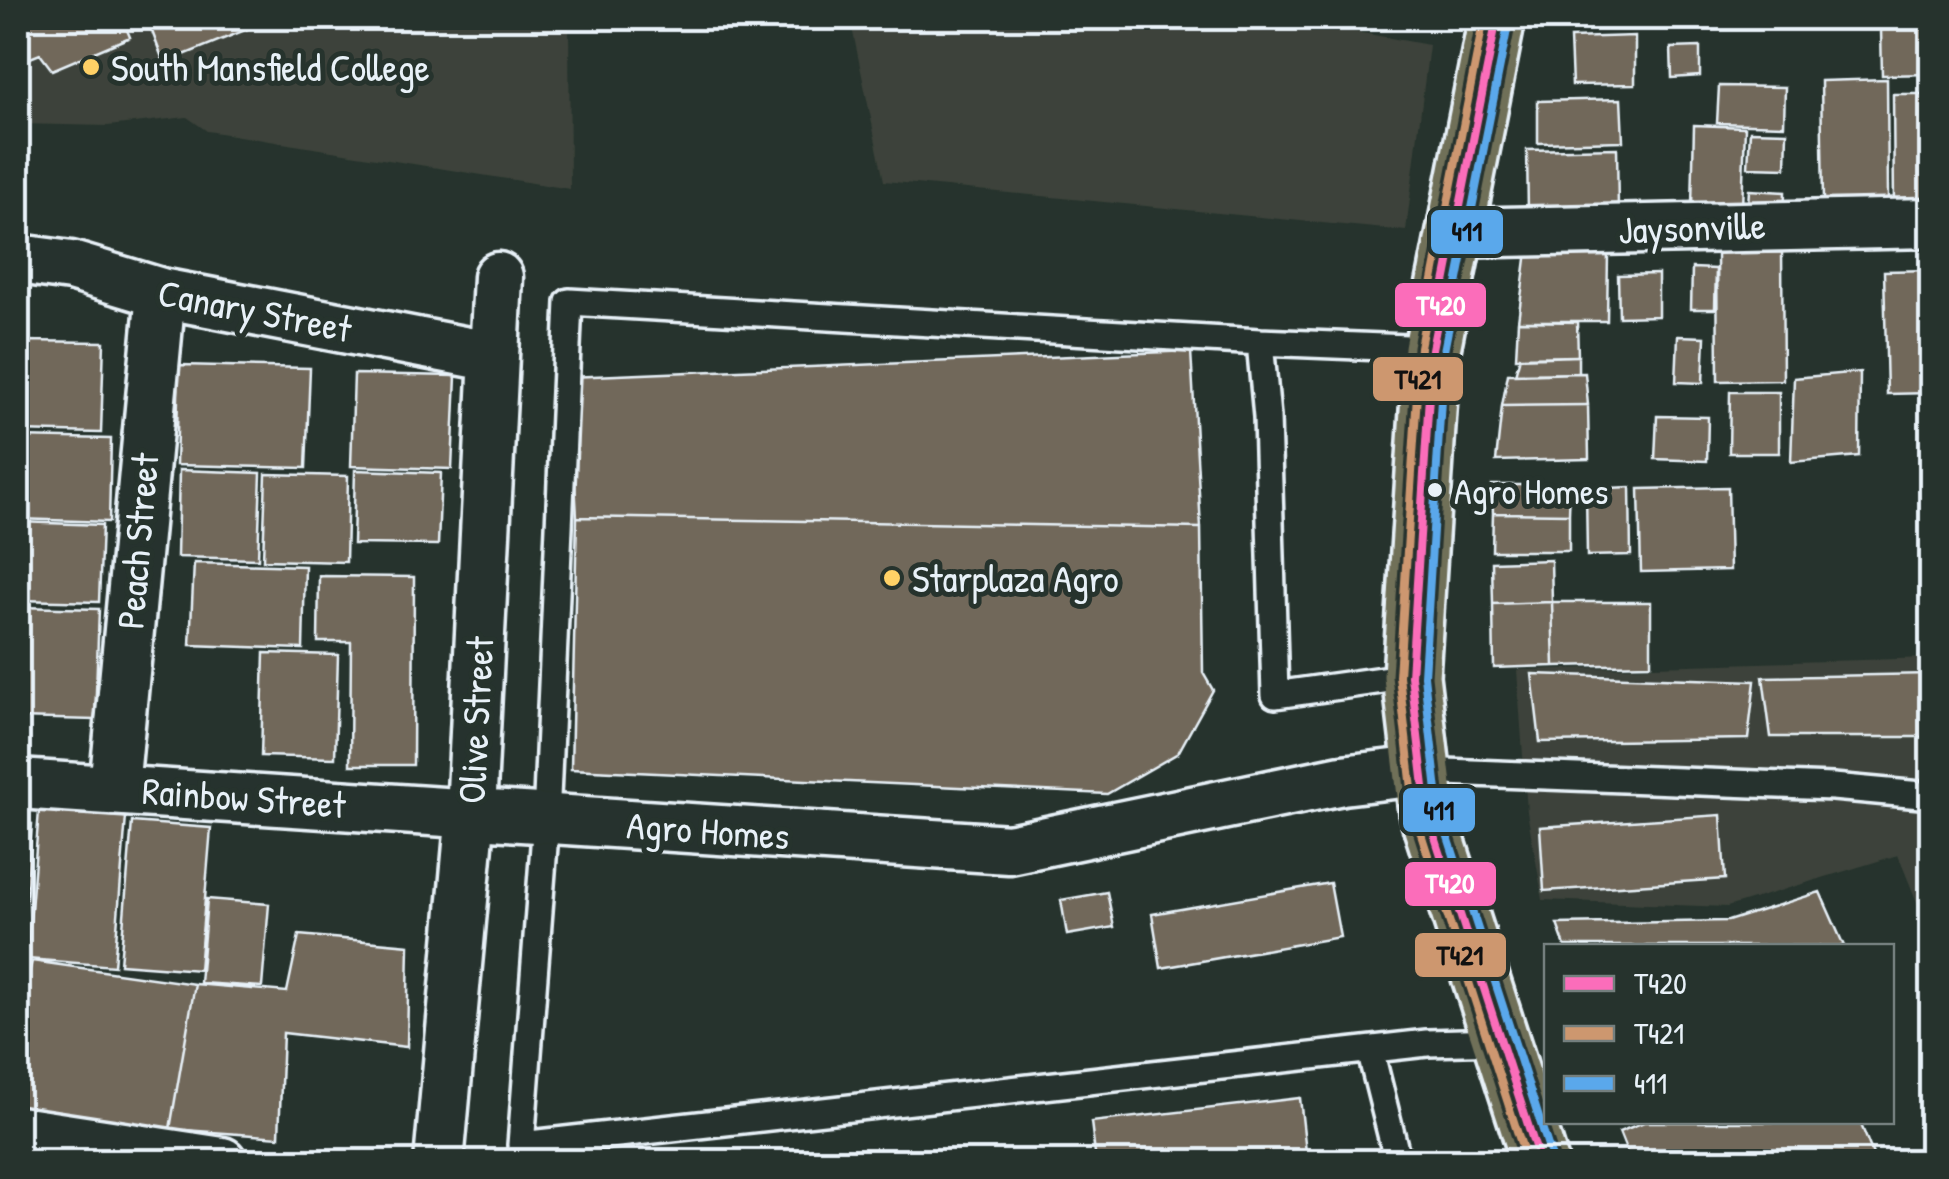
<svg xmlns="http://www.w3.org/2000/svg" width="1949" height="1179" font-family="'Patrick Hand',sans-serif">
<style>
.built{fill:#3c433a}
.building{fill:#71685a;stroke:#e8f1f8;stroke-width:2.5}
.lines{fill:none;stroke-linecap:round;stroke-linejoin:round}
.lane-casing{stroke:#e8f1f8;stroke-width:32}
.street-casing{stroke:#e8f1f8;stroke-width:55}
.highway-casing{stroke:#e8f1f8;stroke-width:62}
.lane{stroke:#26332d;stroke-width:25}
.street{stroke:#26332d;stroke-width:48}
.highway{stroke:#706f59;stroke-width:55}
.bus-1-casing{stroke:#26332d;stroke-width:15}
.bus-2-casing{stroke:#26332d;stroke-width:15}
.bus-3-casing{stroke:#26332d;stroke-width:15}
.bus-1{stroke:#fb6dba;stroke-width:8}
.bus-2{stroke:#cd976f;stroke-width:8}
.bus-3{stroke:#5aa8eb;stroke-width:8}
.poi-dot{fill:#ffd166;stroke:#26332d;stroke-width:4}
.bus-dot{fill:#e8f1f8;stroke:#26332d;stroke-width:4}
.labels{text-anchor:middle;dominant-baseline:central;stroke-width:10;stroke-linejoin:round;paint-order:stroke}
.bus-label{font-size:36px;fill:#e8f1f8;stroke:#26332d;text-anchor:start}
.poi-label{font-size:38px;fill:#e8f1f8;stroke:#26332d;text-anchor:start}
.street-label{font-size:38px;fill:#e8f1f8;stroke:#26332d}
.line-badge{stroke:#26332d;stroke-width:4}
.badge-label{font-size:28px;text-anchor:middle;font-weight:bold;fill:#fff}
.pale-badge-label{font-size:28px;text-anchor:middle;font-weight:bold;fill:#111}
</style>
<rect width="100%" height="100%" fill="#26332d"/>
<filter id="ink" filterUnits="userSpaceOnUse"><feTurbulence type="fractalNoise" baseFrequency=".01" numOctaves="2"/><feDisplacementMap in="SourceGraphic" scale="20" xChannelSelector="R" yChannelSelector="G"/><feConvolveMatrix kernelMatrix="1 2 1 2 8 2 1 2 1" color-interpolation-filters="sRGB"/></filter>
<g filter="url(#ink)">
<path class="built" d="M 18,18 L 569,18 L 570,189 L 207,131 L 187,117 L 108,126 L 18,124 Z
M 850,18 L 1280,18 L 1429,45 L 1406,231 L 884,181 Z
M 1931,658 L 1931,937 L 1898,855 L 1727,907 L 1543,900 L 1527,812 L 1517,670 Z"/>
<path class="building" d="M 18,18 L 122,18 L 130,37 L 52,70 L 40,54 L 18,63 Z
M 147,18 L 275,18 L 164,63 Z
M 1932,28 L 1932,74 L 1882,75 L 1881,29 Z
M 1635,36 L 1635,84 L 1572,85 L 1570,38 Z
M 1635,36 L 1635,84 L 1572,85 L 1570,38 Z
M 1700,47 L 1700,76 L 1672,78 L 1671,48 Z
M 1887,79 L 1888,200 L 1823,201 L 1821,81 Z
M 1719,86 L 1785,87 L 1784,125 L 1717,123 Z
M 1893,94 L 1932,94 L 1932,207 L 1894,208 Z
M 1621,99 L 1623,141 L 1538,143 L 1538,101 Z
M 1621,99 L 1623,141 L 1538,143 L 1538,101 Z
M 1694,125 L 1745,127 L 1742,208 L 1692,206 Z
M 1750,131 L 1787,132 L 1786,168 L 1748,167 Z
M 1617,148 L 1618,209 L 1528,212 L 1527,150 Z
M 1617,148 L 1618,209 L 1528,212 L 1527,150 Z
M 1749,190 L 1785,192 L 1784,221 L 1747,220 Z
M 1527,251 L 1608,252 L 1607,321 L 1518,321 Z
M 1782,252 L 1783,380 L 1718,381 L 1717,253 Z
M 1692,268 L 1716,269 L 1715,309 L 1691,309 Z
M 1932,270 L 1932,393 L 1887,394 L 1884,271 Z
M 1658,274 L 1658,316 L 1619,317 L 1618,275 Z
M 1518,321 L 1577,322 L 1578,356 L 1516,358 Z
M 1678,336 L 1705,337 L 1703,383 L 1676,382 Z
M 18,341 L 104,342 L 101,433 L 18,431 Z
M 1191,351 L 1201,528 L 577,517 L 569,377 Z
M 1578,356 L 1578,373 L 1515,375 L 1520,357 Z
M 179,365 L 310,368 L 306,468 L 176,465 Z
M 1860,372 L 1859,456 L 1791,462 L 1794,378 Z
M 1585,373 L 1588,405 L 1502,406 L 1508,374 Z
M 354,374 L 456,376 L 452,469 L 351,466 Z
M 1730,392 L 1779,392 L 1779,453 L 1729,453 Z
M 1588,405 L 1589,459 L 1496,461 L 1502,406 Z
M 1657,416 L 1708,417 L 1707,461 L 1655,459 Z
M 18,437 L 111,439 L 109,522 L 18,519 Z
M 179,470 L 261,473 L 258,559 L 177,557 Z
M 355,470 L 441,473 L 438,545 L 353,544 Z
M 266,474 L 348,476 L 346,562 L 263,560 Z
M 1492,485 L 1570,485 L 1569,514 L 1493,513 Z
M 1630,487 L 1631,555 L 1587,556 L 1586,489 Z
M 1728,487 L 1730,570 L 1641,572 L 1639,489 Z
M 1493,513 L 1569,514 L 1569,551 L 1492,551 Z
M 577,517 L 1201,528 L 1203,673 L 1213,690 L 1178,753 L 1107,794 L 571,769 Z
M 18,522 L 102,525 L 99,602 L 18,600 Z
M 1551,560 L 1552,602 L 1493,604 L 1492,562 Z
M 194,563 L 305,566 L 303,649 L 190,645 Z
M 319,576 L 414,577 L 413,765 L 350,765 L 351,642 L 318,642 Z
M 1552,602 L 1554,666 L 1494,668 L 1493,604 Z
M 1552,602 L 1651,602 L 1651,664 L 1554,666 Z
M 18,607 L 99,609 L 95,720 L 18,718 Z
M 264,653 L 338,655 L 335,758 L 261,756 Z
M 1532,674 L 1755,681 L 1748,739 L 1540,742 Z
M 1932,674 L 1932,737 L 1771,737 L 1763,677 Z
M 39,811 L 126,817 L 114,966 L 27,959 Z
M 1721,815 L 1725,879 L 1544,891 L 1540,827 Z
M 132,822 L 211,828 L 199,970 L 120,964 Z
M 18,823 L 32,824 L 20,978 L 18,978 Z
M 1330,883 L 1340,937 L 1161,968 L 1152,914 Z
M 1107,892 L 1114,927 L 1067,935 L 1061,900 Z
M 1820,892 L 1844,946 L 1565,946 L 1557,924 L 1728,921 Z
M 207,899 L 269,904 L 262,987 L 200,983 Z
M 299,935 L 409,945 L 407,1047 L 283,1033 L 279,1137 L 170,1129 L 195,984 L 287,992 Z
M 32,961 L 195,984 L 170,1129 L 18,1106 L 18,1018 Z
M 1300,1098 L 1306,1152 L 1223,1162 L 1096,1162 L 1091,1122 Z
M 1644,1122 L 1860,1122 L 1876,1162 L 1631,1162 L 1619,1132 Z
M 1321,1152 L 1322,1162 L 1242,1162 Z"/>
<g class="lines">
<defs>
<path id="lane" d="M 1260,342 L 569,302 L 546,820 L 521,1145 L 1427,1043 L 1500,1041
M 1411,676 L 1275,695 L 1267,417 L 1260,342 L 1432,349
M 1419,771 L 1833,787 L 1932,796
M 1370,1050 L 1398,1162"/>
<path id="street" d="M 1452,233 L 1932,223
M 18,259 L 71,266 L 161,293 L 494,357
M 18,784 L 1009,849 L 1342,780 L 1419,771
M 114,788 L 161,293
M 18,1131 L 222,1162
M 439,1162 L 471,812 L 498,277"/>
<path id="highway" d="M 1497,18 L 1432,349 L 1411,676 L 1427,812 L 1540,1162"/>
</defs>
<use href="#lane" class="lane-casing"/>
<use href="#street" class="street-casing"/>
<use href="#highway" class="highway-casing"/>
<use href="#lane" class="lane"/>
<use href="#street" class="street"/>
<use href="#highway" class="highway"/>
<defs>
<path id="bus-1" d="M 1497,18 L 1432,349 L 1411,676 L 1427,812 L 1540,1162"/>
<path id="bus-2" d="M 1484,18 L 1420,347 L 1399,676 L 1415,815 L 1527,1162"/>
<path id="bus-3" d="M 1509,20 L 1444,351 L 1424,676 L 1439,809 L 1552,1158"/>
</defs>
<use href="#bus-1" class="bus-1-casing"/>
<use href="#bus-2" class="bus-2-casing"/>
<use href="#bus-3" class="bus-3-casing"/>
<use href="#bus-1" class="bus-1"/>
<use href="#bus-2" class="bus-2"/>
<use href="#bus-3" class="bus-3"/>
</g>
</g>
<g class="poi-dot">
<circle cx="91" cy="67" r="10"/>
<circle cx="892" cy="578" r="10"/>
</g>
<circle class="bus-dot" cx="1435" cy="490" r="9"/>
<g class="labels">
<g class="bus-label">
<text x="1454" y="490">Agro Homes</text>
</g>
<g class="poi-label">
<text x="111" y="67">South Mansfield College</text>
<text x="912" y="578">Starplaza Agro</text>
</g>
<g class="street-label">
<text transform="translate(1692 227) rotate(-2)">Jaysonville</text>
<text transform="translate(255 310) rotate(11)">Canary Street</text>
<text transform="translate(137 541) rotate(-85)">Peach Street</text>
<text transform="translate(475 720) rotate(-87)">Olive Street</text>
<text transform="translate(244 797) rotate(4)">Rainbow Street</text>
<text transform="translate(708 830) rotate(4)">Agro Homes</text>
</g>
</g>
<g class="line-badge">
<rect x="1429" y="208" width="76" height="48" rx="10" fill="#5aa8eb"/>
<rect x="1393" y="281" width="95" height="48" rx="10" fill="#fb6dba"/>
<rect x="1371" y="355" width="94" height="48" rx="10" fill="#cd976f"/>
<rect x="1401" y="786" width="76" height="48" rx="10" fill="#5aa8eb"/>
<rect x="1403" y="860" width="95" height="48" rx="10" fill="#fb6dba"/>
<rect x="1413" y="931" width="95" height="48" rx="10" fill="#cd976f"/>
</g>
<g class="badge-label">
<text x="1441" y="315">T420</text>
<text x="1450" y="893">T420</text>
</g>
<g class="pale-badge-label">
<text x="1467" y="241">411</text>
<text x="1418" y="389">T421</text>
<text x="1439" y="820">411</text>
<text x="1460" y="965">T421</text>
</g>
<rect width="1949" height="1179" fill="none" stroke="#26332d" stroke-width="60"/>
<rect x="30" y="30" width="1889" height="1119" fill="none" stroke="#e8f1f8" stroke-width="4" filter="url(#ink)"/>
<rect x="1544" y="944" width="350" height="180" fill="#26332d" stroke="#747f7e" stroke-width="2.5"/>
<rect x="1564" y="976" width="50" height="15" fill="#fb6dba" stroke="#747f7e" stroke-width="2.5"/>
<text x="1634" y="994" font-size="30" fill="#e8f1f8">T420</text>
<rect x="1564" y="1026" width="50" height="15" fill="#cd976f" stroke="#747f7e" stroke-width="2.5"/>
<text x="1634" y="1044" font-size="30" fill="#e8f1f8">T421</text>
<rect x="1564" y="1076" width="50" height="15" fill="#5aa8eb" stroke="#747f7e" stroke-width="2.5"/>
<text x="1634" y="1094" font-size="30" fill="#e8f1f8">411</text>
</svg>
